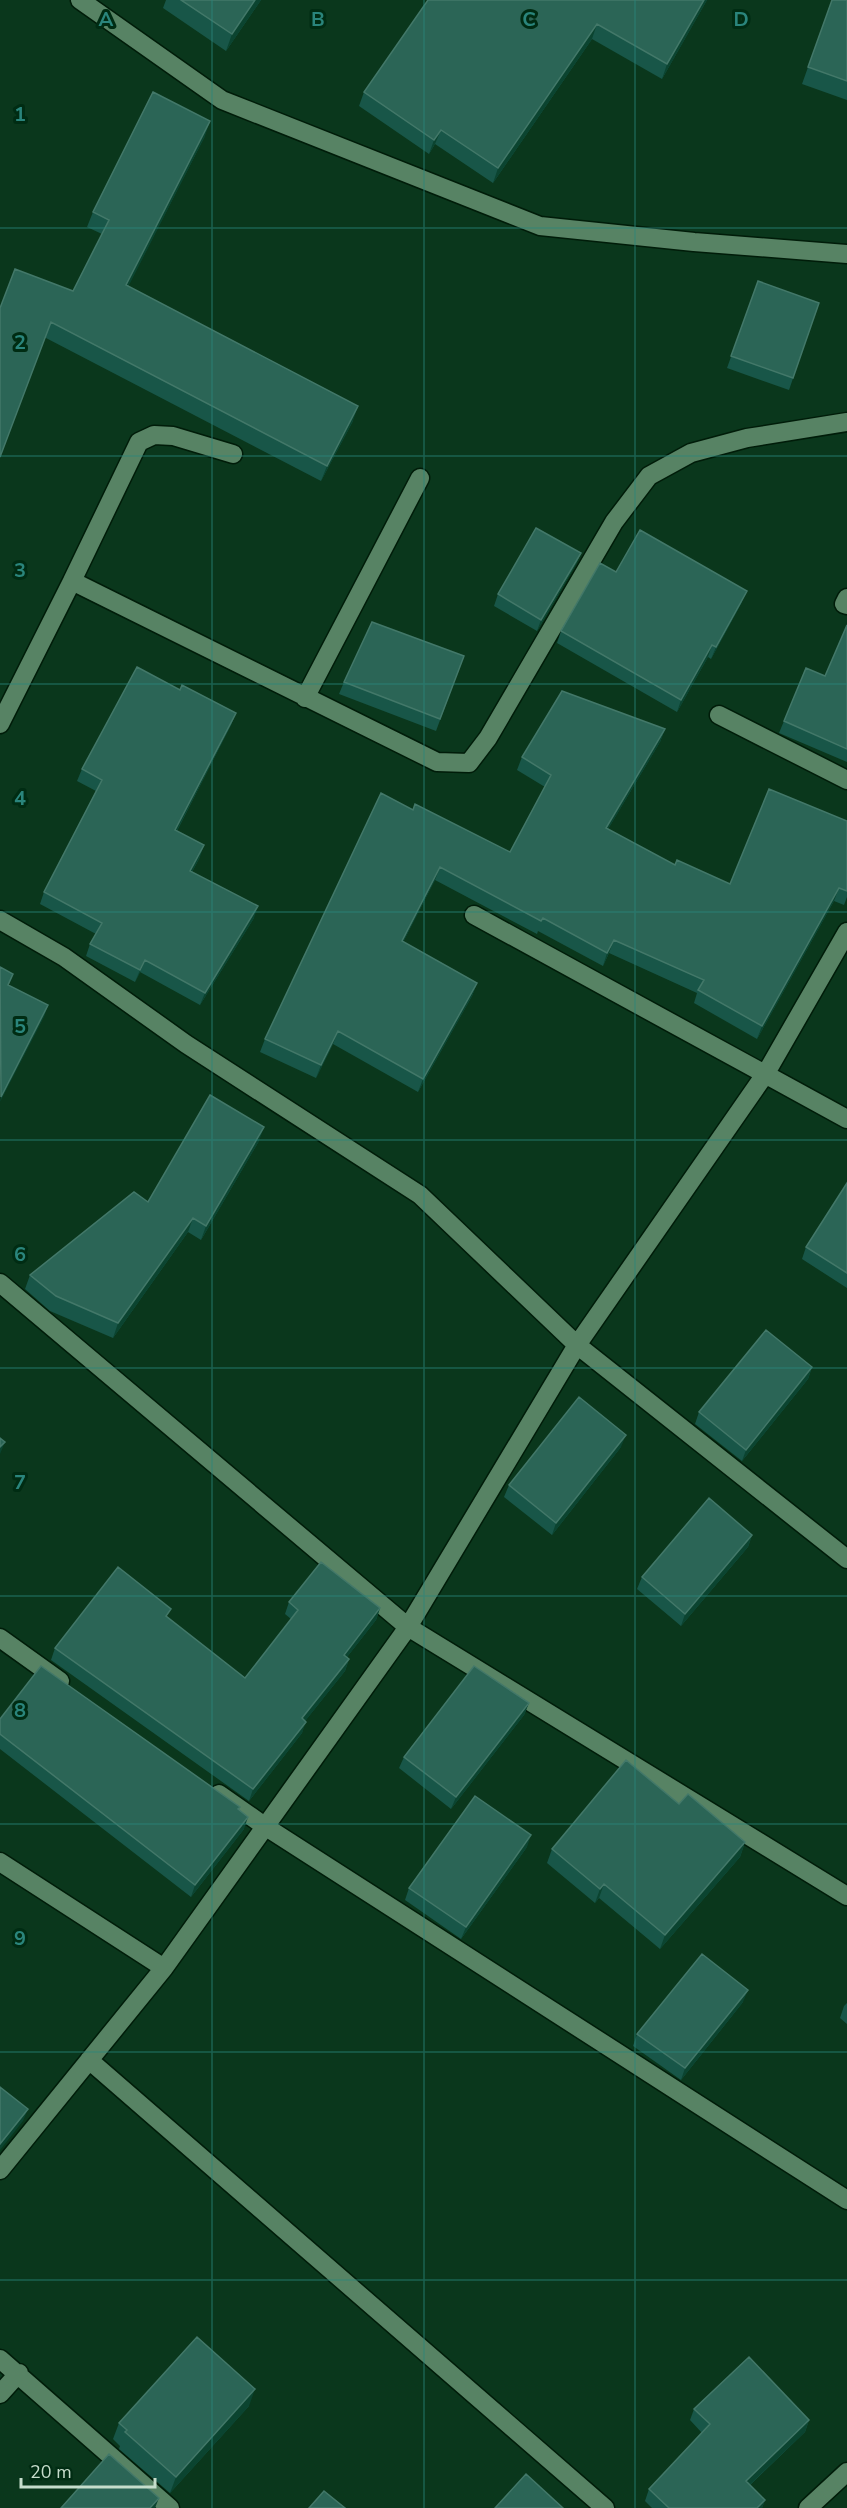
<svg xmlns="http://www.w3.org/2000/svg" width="847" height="2508" font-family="'Nunito Sans',sans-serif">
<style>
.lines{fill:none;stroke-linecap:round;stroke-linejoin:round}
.minor-casing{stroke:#001c09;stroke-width:21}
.minor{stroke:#578364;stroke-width:18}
.wall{fill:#185648}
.shaded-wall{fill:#0b4430}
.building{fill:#2b6556;stroke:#437869;stroke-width:1.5}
.grid{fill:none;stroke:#2a857c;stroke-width:1.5;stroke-opacity:0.55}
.grid-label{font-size:20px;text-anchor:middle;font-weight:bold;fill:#2a857c;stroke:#002c13;stroke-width:6;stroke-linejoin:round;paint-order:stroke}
</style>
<rect width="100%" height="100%" fill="#0a371c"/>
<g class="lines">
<defs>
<path id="minor" d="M 80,0 L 222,100 L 540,226 L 694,242 L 847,254
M 72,581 L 139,442 L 154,435 L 173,436 L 233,454
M 847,598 L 844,604 L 847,605
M 305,698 L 420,478
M 719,715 L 847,780
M 0,724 L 72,581 L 437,762 L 469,763 L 488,738 L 614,522 L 649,476 L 691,453 L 747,438 L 847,422
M 474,915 L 847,1119
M 0,920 L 64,957 L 186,1044 L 420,1195 L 577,1345 L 847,1559
M 0,1283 L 408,1627 L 847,1896
M 0,1638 L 60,1681
M 219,1794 L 266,1827 L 847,2200
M 0,1862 L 164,1968
M 89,2060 L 605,2508
M 0,2170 L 164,1968 L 408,1627 L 577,1345 L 766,1073 L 847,932
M 0,2359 L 170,2508
M 0,2394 L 19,2373
M 808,2508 L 847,2472"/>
</defs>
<use href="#minor" class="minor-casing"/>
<use href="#minor" class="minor"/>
</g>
<path class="wall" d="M 166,0 L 261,0 L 226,51 L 163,8 Z
M 428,0 L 707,0 L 662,79 L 592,39 L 493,183 L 435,144 L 429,154 L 359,106 L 364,92 Z
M 832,0 L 847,0 L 847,100 L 802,84 Z
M 205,136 L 128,286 L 353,421 L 321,481 L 46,338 L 0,308 L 73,291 L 102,234 L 87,227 L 93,212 Z
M 758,281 L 819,303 L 789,390 L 727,368 Z
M 581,553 L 576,564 L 537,631 L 494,606 L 498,594 Z
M 616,572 L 742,602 L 711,659 L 708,657 L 677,712 L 557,643 L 561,631 Z
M 847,625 L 847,762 L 779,733 L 784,721 L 825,676 Z
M 464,656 L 436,731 L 339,694 L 344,682 Z
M 180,690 L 236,713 L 231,725 L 177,831 L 200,857 L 192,872 L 254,918 L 200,1005 L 140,972 L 135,982 L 86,956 L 90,944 L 96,934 L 40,904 L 44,892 L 96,791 L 77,781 L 82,769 Z
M 665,729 L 660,742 L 608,829 L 675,865 L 730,884 L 847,821 L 847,897 L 844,905 L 834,901 L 757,1039 L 694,1003 L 697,993 L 609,953 L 603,966 L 538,931 L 537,934 L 435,880 L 403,942 L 477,983 L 472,996 L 418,1092 L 333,1044 L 316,1078 L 260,1052 L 265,1039 L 413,810 L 510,852 L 545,787 L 517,770 L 522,757 Z
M 259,1141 L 201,1240 L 188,1232 L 113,1338 L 50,1311 L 25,1289 L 30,1275 L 148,1202 Z
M 847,1183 L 847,1288 L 802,1259 L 806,1247 Z
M 812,1367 L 808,1379 L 742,1461 L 695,1424 L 699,1412 Z
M 621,1447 L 552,1535 L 504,1497 L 509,1485 Z
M 752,1535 L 748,1547 L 681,1626 L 637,1589 L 642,1577 Z
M 289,1602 L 380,1608 L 376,1620 L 347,1657 L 349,1659 L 345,1671 L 305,1721 L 302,1733 L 249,1801 L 51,1660 L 55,1648 L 245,1678 L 291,1619 L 285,1614 Z
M 529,1703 L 524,1715 L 451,1809 L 399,1768 L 404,1757 Z
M 0,1719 L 240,1807 L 238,1810 L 244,1829 L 191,1897 L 0,1749 Z
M 679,1804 L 745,1842 L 740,1857 L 660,1949 L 599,1898 L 595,1903 L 547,1863 L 552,1849 Z
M 527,1847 L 461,1939 L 405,1900 L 409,1888 Z
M 743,2002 L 681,2080 L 633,2046 L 637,2034 Z
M 847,2003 L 847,2024 L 840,2018 L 844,2006 Z
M 249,2406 L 170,2493 L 119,2449 L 120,2446 L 113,2439 L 119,2423 Z
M 694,2409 L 809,2420 L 805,2432 L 750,2485 L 765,2500 L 762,2508 L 652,2508 L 645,2501 L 649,2489 L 702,2433 L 690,2420 Z"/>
<path class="shaded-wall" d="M 255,0 L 261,0 L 226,51 L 232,34 Z
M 704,0 L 707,0 L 662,79 L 667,64 Z
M 597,24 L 592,39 L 493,183 L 498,168 Z
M 210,121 L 205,136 L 121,301 L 126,285 Z
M 441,130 L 435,144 L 429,154 L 434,140 Z
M 358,406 L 353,421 L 321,481 L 327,466 Z
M 581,553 L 576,564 L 537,631 L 541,620 Z
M 747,591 L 742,602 L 711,659 L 716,647 Z
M 712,645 L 708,657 L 677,712 L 681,700 Z
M 236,713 L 231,725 L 171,842 L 175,830 Z
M 665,729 L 660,742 L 601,841 L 606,828 Z
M 204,845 L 200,857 L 186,883 L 190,871 Z
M 440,867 L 435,880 L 397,954 L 402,941 Z
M 839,888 L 834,901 L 757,1039 L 762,1026 Z
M 258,906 L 254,918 L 200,1005 L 205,993 Z
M 614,940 L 609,953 L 603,966 L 607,953 Z
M 145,960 L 140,972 L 135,982 L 140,970 Z
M 477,983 L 472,996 L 418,1092 L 423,1079 Z
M 48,1005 L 44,1017 L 0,1102 L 1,1097 Z
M 338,1031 L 333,1044 L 316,1078 L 321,1065 Z
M 264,1127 L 259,1141 L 201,1240 L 206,1226 Z
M 193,1218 L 188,1232 L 113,1338 L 118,1323 Z
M 812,1367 L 808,1379 L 742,1461 L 746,1450 Z
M 626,1435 L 621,1447 L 552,1535 L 556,1523 Z
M 5,1442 L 0,1454 L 0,1447 Z
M 752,1535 L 748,1547 L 681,1626 L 685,1614 Z
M 380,1608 L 376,1620 L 340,1666 L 344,1655 Z
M 349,1659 L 345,1671 L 298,1730 L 302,1718 Z
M 529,1703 L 524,1715 L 451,1809 L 456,1797 Z
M 306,1722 L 302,1733 L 249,1801 L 253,1789 Z
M 248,1817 L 244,1829 L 191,1897 L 195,1885 Z
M 531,1835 L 527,1847 L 461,1939 L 466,1927 Z
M 745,1842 L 740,1857 L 660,1949 L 665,1935 Z
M 604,1884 L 599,1898 L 595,1903 L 600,1889 Z
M 748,1990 L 743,2002 L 681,2080 L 685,2068 Z
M 28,2109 L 23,2121 L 0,2150 L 0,2144 Z
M 255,2389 L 249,2406 L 170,2493 L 176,2477 Z
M 809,2420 L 805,2432 L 741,2493 L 746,2481 Z
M 159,2498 L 155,2508 L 150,2508 Z
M 765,2500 L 762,2508 L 757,2508 Z"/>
<path class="building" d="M 181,0 L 255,0 L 232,34 Z
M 428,0 L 704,0 L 667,64 L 597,24 L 498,168 L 441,130 L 434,140 L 364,92 Z
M 832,0 L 847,0 L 847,81 L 808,67 Z
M 153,92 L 210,121 L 126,285 L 358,406 L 327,466 L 51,322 L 0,457 L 0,308 L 15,269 L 73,291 L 109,220 L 93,212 Z
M 758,281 L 819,303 L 793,378 L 731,356 Z
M 536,528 L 581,553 L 541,620 L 498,594 Z
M 640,530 L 747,591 L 716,647 L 712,645 L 681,700 L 561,631 L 600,563 L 616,572 Z
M 372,622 L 464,656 L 440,719 L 344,682 Z
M 847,625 L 847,749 L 784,721 L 806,668 L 825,676 Z
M 137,667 L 180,690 L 182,685 L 236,713 L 175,830 L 204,845 L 190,871 L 258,906 L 205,993 L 145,960 L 140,970 L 90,944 L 102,923 L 44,892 L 102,780 L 82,769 Z
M 562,691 L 665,729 L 606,828 L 675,865 L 677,860 L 730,884 L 769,789 L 847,821 L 847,891 L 839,888 L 762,1026 L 698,990 L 704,980 L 614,940 L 607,953 L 543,918 L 541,921 L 440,867 L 402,941 L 477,983 L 423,1079 L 338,1031 L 321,1065 L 265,1039 L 381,793 L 413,810 L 415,804 L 510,852 L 551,775 L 522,757 Z
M 0,967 L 13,974 L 8,985 L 48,1005 L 1,1097 Z
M 210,1095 L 264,1127 L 206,1226 L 193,1218 L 118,1323 L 56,1296 L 30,1275 L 134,1192 L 148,1202 Z
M 847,1183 L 847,1273 L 806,1247 Z
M 766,1330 L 812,1367 L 746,1450 L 699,1412 Z
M 579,1397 L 626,1435 L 556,1523 L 509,1485 Z
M 0,1438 L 5,1442 L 0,1447 Z
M 709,1498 L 752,1535 L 685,1614 L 642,1577 Z
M 321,1562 L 380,1608 L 344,1655 L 349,1659 L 302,1718 L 306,1722 L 253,1789 L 55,1648 L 118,1567 L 171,1609 L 166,1616 L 245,1678 L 298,1610 L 289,1602 Z
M 41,1666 L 240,1807 L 238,1809 L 248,1817 L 195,1885 L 0,1734 L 0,1719 Z
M 474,1666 L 529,1703 L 456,1797 L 404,1757 Z
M 626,1760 L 679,1804 L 688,1794 L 745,1842 L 665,1935 L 604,1884 L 600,1889 L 552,1849 Z
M 475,1796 L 531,1835 L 466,1927 L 409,1888 Z
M 702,1954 L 748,1990 L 685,2068 L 637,2034 Z
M 0,2087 L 28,2109 L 0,2144 Z
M 197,2337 L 255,2389 L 176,2477 L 125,2432 L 127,2430 L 119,2423 Z
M 749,2357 L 809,2420 L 746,2481 L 765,2500 L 757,2508 L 669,2508 L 649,2489 L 710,2424 L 694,2409 Z
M 109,2454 L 159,2498 L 150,2508 L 61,2508 Z
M 526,2474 L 563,2508 L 495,2508 Z
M 324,2491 L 345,2508 L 309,2508 Z"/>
<path class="grid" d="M 212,0 L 212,2508M 424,0 L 424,2508M 635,0 L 635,2508M 0,228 L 847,228M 0,456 L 847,456M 0,684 L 847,684M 0,912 L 847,912M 0,1140 L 847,1140M 0,1368 L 847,1368M 0,1596 L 847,1596M 0,1824 L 847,1824M 0,2052 L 847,2052M 0,2280 L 847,2280"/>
<g class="grid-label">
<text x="106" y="26">A</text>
<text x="318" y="26">B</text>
<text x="529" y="26">C</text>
<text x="741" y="26">D</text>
<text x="20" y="121">1</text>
<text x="20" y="349">2</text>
<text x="20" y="577">3</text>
<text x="20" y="805">4</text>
<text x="20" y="1033">5</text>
<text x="20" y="1261">6</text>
<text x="20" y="1489">7</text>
<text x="20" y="1717">8</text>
<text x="20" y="1945">9</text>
</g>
<path d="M21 2478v9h134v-9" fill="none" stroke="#c6ddcc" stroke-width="3"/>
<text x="30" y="2478" font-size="18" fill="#c6ddcc" stroke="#002c13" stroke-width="4.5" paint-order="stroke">20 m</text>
</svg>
